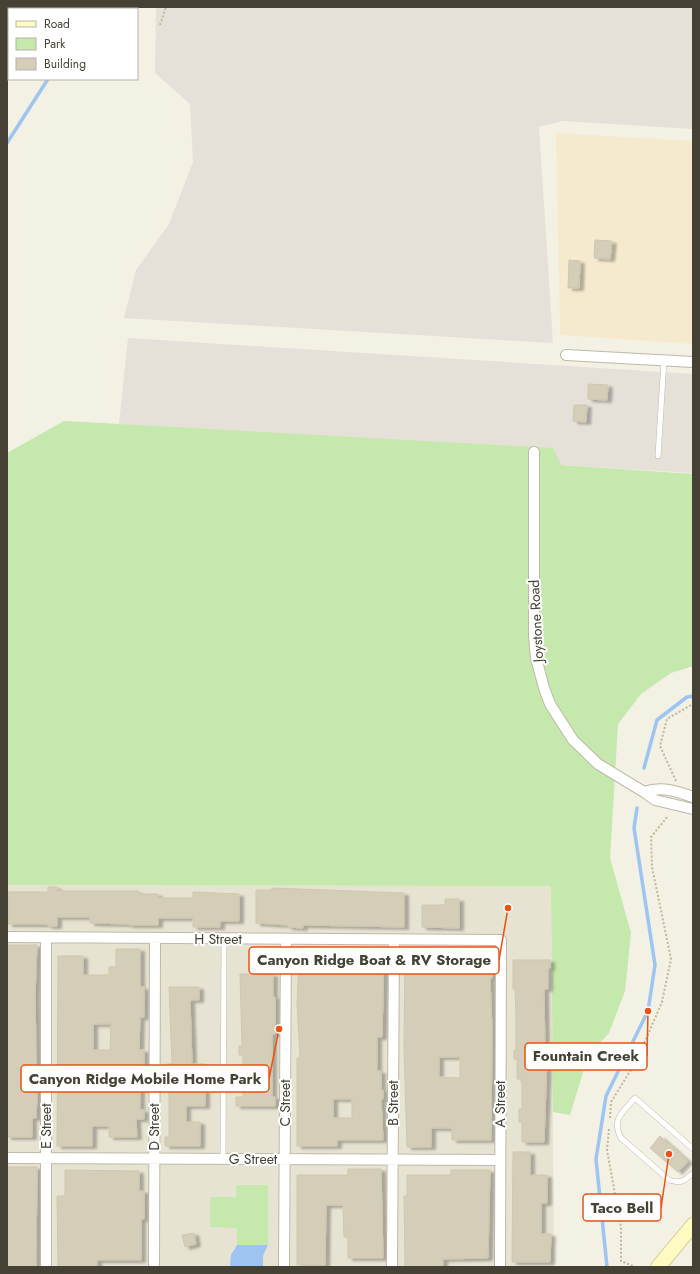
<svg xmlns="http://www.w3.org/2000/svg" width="700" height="1274" font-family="Jost,sans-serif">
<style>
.residential{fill:#e7e3d2}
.commercial{fill:#f6eace}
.industrial{fill:#e5e1d9}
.green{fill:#c5e8ac}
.water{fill:#9ec4f2}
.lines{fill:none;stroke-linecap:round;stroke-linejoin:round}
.stream{stroke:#9ec4f2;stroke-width:3.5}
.building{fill:#d4ceb9;stroke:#cfc7ad;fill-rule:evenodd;filter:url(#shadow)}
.service-casing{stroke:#beb9a7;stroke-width:6}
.minor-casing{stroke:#beb9a7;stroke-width:12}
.secondary-casing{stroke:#d4cc93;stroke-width:16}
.path{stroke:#c0b898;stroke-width:2;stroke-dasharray:2 2;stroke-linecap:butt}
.service{stroke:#fff;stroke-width:5}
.minor{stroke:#fff;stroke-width:10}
.secondary{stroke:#fff9c2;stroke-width:14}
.labels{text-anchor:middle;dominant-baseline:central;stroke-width:4;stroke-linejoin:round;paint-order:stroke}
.street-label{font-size:14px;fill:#454134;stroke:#fff}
.leader{fill:none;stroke:#ec5213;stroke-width:1.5}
.callout-dot{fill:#ec5213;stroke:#fff;stroke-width:1.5}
.callout{fill:#fff;stroke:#ec5213;stroke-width:1.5}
.callout-label{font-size:15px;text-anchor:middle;font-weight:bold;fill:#454134}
</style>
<defs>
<filter id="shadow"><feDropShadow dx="4.5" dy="2.5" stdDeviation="1" flood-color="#0004"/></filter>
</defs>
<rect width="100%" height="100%" fill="#f3f0e4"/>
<path class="residential" d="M 7,885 L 551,886 L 554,1267 L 7,1267 Z"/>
<path class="commercial" d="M 556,133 L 693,141 L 693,344 L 560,335 Z"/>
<path class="industrial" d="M 156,7 L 693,7 L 693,129 L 562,121 L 539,127 L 553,343 L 124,318 L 136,270 L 169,224 L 193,162 L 190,104 L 155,73 Z
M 128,338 L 693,374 L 693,473 L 561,465 L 119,424 Z"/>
<path class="green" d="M 64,421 L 553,448 L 561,465 L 693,474 L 693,666 L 671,673 L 641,694 L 618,724 L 610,858 L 631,933 L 625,991 L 609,1033 L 588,1056 L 570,1115 L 553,1112 L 551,886 L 7,885 L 7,453 Z
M 237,1185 L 268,1185 L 268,1245 L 237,1245 L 237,1228 L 210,1227 L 210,1197 L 236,1197 Z"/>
<path class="water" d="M 237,1245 L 268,1245 L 263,1256 L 263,1267 L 230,1267 L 231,1255 Z"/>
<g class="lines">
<path class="stream" d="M 44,7 L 45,9
M 92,9 L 93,7
M 7,143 L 48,79
M 644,768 L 657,720 L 687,697 L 693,696
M 607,1267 L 596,1159 L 606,1096 L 648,1011 L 655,965 L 634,828 L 637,808"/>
</g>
<path class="building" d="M 595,240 L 612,241 L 610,259 L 594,258 Z
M 569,260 L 580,261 L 579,288 L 568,288 Z
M 588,384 L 608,385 L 607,400 L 588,399 Z
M 574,405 L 587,405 L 586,422 L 573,421 Z
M 48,887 L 57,887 L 57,891 L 138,891 L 138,894 L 158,894 L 158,898 L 193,898 L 193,892 L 239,894 L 239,921 L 220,921 L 220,927 L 193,927 L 193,918 L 158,918 L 158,925 L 129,925 L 129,924 L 90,923 L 90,917 L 57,917 L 57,926 L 48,926 L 48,924 L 8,924 L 8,892 L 48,892 Z
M 272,888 L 404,893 L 404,927 L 303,925 L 303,928 L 288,927 L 288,925 L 256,923 L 256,890 L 272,890 Z
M 445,899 L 459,899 L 459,928 L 422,927 L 422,905 L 445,905 Z
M 7,945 L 37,945 L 35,997 L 37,1097 L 36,1118 L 32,1118 L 32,1137 L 7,1137 Z
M 116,949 L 140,949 L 140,987 L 144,987 L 144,1017 L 140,1017 L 139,1050 L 144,1050 L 144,1076 L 140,1076 L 140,1110 L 144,1110 L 144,1119 L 136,1119 L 137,1137 L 109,1137 L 109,1126 L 92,1126 L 92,1146 L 57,1146 L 58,956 L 83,956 L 83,975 L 109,975 L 109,967 L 116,967 ZM 93,1024 L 111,1024 L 110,1050 L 93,1050 ZM 92,1065 L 110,1065 L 110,1089 L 92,1089 Z
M 345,949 L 384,949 L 382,1037 L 377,1037 L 377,1071 L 381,1071 L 381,1090 L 383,1090 L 383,1099 L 381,1099 L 383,1140 L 337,1140 L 337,1146 L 297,1146 L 297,1058 L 300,1058 L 297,1004 L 299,957 L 345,957 ZM 333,1099 L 352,1099 L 352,1118 L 333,1118 Z
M 453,950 L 492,950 L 492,978 L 490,978 L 492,1029 L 491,1140 L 452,1140 L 452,1128 L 431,1128 L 431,1147 L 407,1147 L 404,1047 L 405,956 L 453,956 ZM 439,1057 L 460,1057 L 460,1078 L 439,1077 Z
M 513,960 L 550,960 L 550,968 L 548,968 L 548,989 L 544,989 L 545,1050 L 551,1050 L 551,1059 L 547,1059 L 544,1142 L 522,1142 L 522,1122 L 519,1122 L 519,1109 L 522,1109 L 522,1079 L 517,1079 L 517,1059 L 514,1059 L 514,1050 L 516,1050 L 516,1016 L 515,989 L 513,989 Z
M 240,974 L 273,974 L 273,997 L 275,997 L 275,1034 L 272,1034 L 272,1097 L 275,1097 L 275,1106 L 236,1106 L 236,1097 L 243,1097 L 243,1055 L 239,1055 L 239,1046 L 242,1046 Z
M 169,987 L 199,987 L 199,1000 L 190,1000 L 192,1064 L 205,1064 L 205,1073 L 166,1073 L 166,1064 L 172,1064 Z
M 169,1090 L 205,1090 L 205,1106 L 186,1106 L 186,1122 L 200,1122 L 200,1146 L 165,1146 L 165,1137 L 169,1137 Z
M 660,1136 L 688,1161 L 678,1172 L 650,1148 Z
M 513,1152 L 530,1152 L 530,1175 L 547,1175 L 547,1203 L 541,1203 L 541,1234 L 551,1234 L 550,1262 L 512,1262 Z
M 7,1167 L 37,1167 L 36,1267 L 7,1267 Z
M 348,1169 L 381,1169 L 383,1258 L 348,1258 L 348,1237 L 344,1237 L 343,1205 L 326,1205 L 325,1265 L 297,1265 L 297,1175 L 348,1175 Z
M 65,1170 L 139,1171 L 139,1191 L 144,1191 L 144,1219 L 141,1219 L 141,1260 L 97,1260 L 97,1267 L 58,1267 L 57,1196 L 65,1196 Z
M 451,1170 L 490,1170 L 488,1258 L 443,1259 L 443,1267 L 405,1267 L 404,1196 L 407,1196 L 407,1175 L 451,1175 Z
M 194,1233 L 196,1244 L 185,1247 L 182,1235 Z"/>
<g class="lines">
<defs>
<path id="service" d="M 658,456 L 664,360
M 693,1149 L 635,1098 C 623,1112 611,1119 621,1138 L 669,1180 C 681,1184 684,1181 693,1173
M 223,1158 L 224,939"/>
<path id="minor" d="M 566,355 L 693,362
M 534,452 L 534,635 L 536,658 L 544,688 L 550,704 L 573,740 L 598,764 L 644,792 L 655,800 L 693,809
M 644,792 C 662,786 676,791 693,797
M 7,937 L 501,940 L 500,1267
M 46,938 L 46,1267
M 7,1158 L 500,1160
M 154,1267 L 155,939
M 284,1267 L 286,939
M 392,1267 L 394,940"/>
<path id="secondary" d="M 658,1267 L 693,1225"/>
</defs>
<use href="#service" class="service-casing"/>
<use href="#minor" class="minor-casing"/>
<use href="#secondary" class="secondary-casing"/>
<path class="path" d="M 160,25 L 166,7
M 676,781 L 660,746 L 667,719 L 693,704
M 610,1118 L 611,1102 L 637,1060 L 662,1002 L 671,959 L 652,867 L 651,837 L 668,816
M 609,1129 L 607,1150 L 621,1227 L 621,1261 L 635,1267"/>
<use href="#service" class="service"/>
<use href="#minor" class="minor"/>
<use href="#secondary" class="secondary"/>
</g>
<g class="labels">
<g class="street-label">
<text transform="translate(536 621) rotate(-93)">Joystone Road</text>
<text x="218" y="939">H Street</text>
<text transform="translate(285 1103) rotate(-90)">C Street</text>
<text transform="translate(393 1103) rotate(-90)">B Street</text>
<text transform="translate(500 1104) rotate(-90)">A Street</text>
<text transform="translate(46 1126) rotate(-90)">E Street</text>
<text transform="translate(154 1127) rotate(-90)">D Street</text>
<text x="253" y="1159">G Street</text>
</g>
</g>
<path class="leader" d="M508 908L499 960M648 1011L647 1056M279 1029L269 1079M669 1154L661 1208"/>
<g class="callout-dot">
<circle cx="508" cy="908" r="4"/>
<circle cx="648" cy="1011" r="4"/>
<circle cx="279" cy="1029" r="4"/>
<circle cx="669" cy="1154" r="4"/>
</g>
<g class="callout">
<rect x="249" y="947" width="250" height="27" rx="4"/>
<rect x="525" y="1043" width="122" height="27" rx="4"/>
<rect x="21" y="1065" width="248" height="27" rx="4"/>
<rect x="583" y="1194" width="78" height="27" rx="4"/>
</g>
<g class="callout-label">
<text x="374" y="965">Canyon Ridge Boat &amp; RV Storage</text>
<text x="586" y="1061">Fountain Creek</text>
<text x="145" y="1084">Canyon Ridge Mobile Home Park</text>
<text x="622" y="1213">Taco Bell</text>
</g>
<rect width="700" height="1274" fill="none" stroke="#454134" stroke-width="16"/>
<rect x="8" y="8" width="130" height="72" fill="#ffffff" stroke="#b5b3ae"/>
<rect x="16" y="21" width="20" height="6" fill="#fff9c2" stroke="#b5b3ae"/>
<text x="44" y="28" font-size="12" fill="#454134">Road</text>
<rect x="16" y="38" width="20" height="12" fill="#c5e8ac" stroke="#b5b3ae"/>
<text x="44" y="48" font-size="12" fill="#454134">Park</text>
<rect x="16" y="58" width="20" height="12" fill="#d4ceb9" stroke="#b5b3ae"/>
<text x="44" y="68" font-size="12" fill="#454134">Building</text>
</svg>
